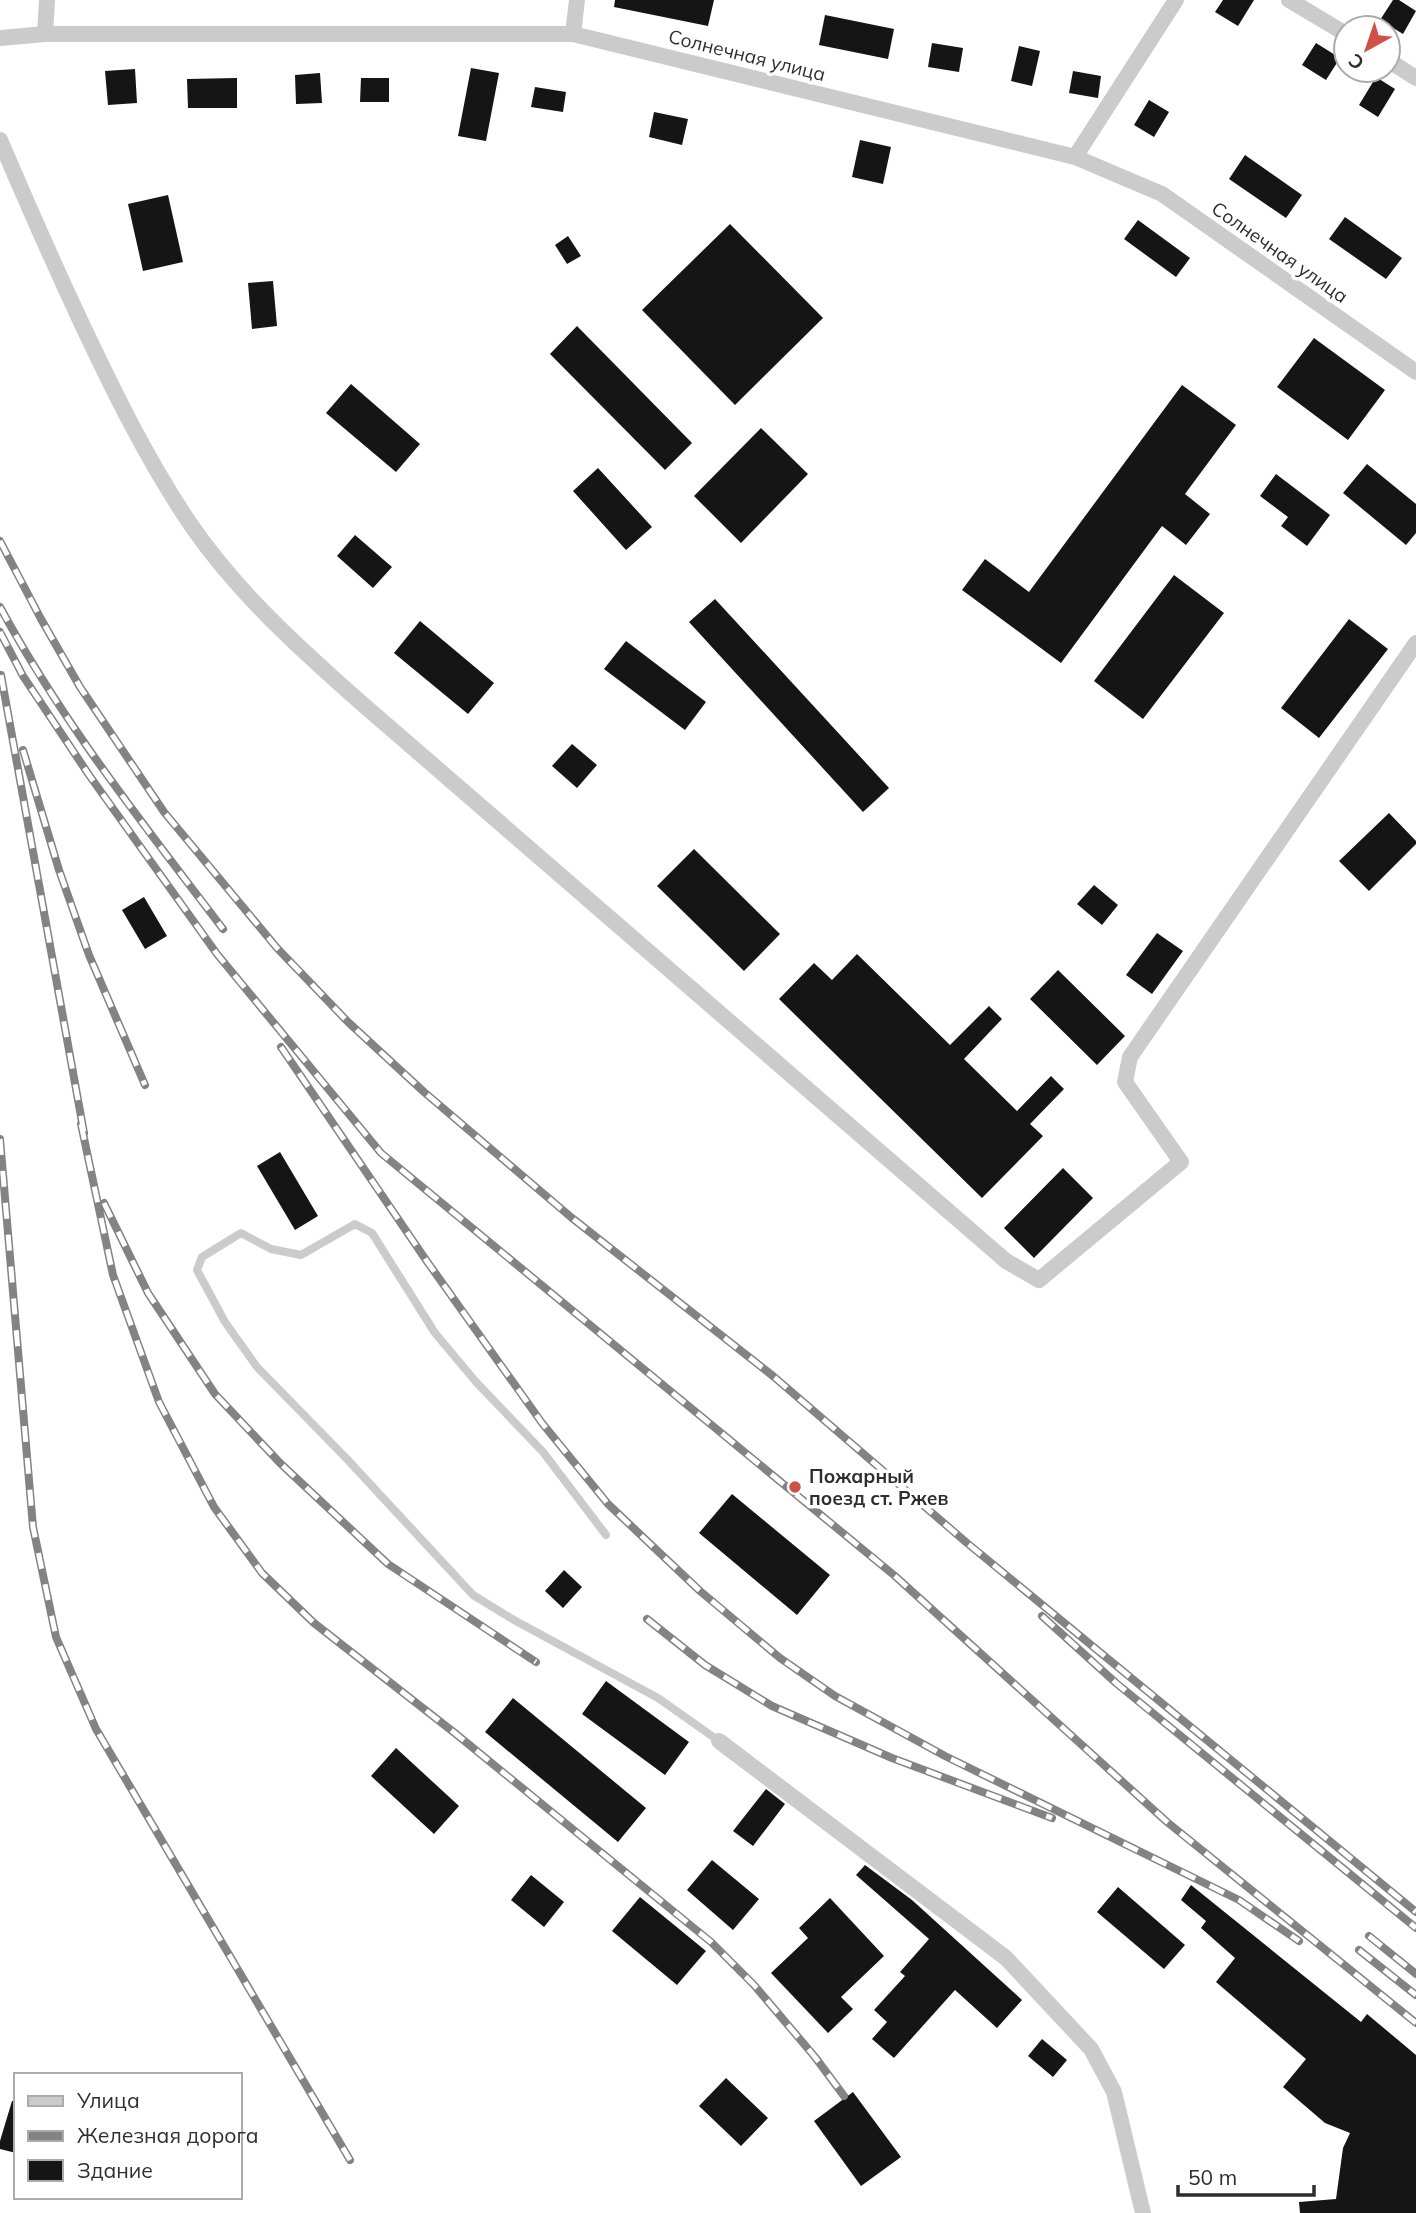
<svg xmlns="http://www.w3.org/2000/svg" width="1416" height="2213" font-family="Mulish,sans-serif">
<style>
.building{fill:#151515}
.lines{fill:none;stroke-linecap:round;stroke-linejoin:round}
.lane{stroke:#cbcbcb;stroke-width:8}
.street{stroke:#cbcbcb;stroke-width:16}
.rail-casing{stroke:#838383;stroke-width:8}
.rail{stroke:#fff;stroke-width:5;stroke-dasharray:16;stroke-linecap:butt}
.poi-dot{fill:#cf5145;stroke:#fff;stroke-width:2.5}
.labels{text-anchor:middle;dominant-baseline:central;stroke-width:7;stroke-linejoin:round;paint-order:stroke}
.street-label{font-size:19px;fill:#2e2e2e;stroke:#fff}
.poi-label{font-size:19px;font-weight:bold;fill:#2e2e2e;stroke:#fff;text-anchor:start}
</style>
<rect width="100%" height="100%" fill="#fff"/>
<path class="building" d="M 615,0 L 714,0 L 708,26 L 614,7 Z
M 1223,0 L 1254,0 L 1238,26 L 1215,12 Z
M 1393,0 L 1399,0 L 1416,11 L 1403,34 L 1380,20 Z
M 825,15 L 894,29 L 888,59 L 819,45 Z
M 932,43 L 963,48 L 959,72 L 928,67 Z
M 1316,43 L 1340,58 L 1326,80 L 1302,65 Z
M 1019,46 L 1040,51 L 1032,86 L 1011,81 Z
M 471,68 L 499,73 L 486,141 L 458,136 Z
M 135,69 L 137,103 L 108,105 L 105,71 Z
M 1073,71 L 1101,76 L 1098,98 L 1069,93 Z
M 320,73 L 322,103 L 296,104 L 295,75 Z
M 1376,77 L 1395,89 L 1378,117 L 1359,105 Z
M 237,78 L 237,108 L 188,108 L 187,79 Z
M 361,78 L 389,78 L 389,102 L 360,102 Z
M 535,87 L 566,92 L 563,112 L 531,107 Z
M 1149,100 L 1169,112 L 1154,137 L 1134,125 Z
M 654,112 L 688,119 L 682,145 L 649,137 Z
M 860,140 L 891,147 L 883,184 L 852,177 Z
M 1245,155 L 1302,195 L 1286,218 L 1229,179 Z
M 168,195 L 183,262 L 143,271 L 128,204 Z
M 1345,217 L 1402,258 L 1386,279 L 1329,239 Z
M 1138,220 L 1190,258 L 1176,277 L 1124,239 Z
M 730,224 L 823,318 L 735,405 L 642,310 Z
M 568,236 L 581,256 L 567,264 L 555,245 Z
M 273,281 L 277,326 L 252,329 L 248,283 Z
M 577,326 L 692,443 L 665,470 L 550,354 Z
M 1314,338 L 1385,390 L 1348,440 L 1277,387 Z
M 351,384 L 420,444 L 396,472 L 326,413 Z
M 1182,385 L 1236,425 L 1185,494 L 1210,514 L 1186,545 L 1162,526 L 1061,663 L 962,590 L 985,559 L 1029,592 Z
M 761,428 L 808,474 L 741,543 L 694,496 Z
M 1367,464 L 1416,504 L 1416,533 L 1406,545 L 1343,493 Z
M 598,468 L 652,527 L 626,550 L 573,491 Z
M 1276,474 L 1330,515 L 1307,546 L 1281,526 L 1288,517 L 1260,496 Z
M 355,535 L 392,567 L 373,588 L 337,556 Z
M 1174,575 L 1224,613 L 1143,719 L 1094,681 Z
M 715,599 L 889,788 L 863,812 L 689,622 Z
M 1349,619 L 1388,649 L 1319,738 L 1281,708 Z
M 420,621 L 494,683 L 468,714 L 394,653 Z
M 626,641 L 706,702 L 685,730 L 604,669 Z
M 572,744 L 597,765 L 577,788 L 552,766 Z
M 1389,813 L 1416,841 L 1416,844 L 1369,891 L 1339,861 Z
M 694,849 L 780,934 L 744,971 L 657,886 Z
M 1094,885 L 1118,905 L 1102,925 L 1077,904 Z
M 144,897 L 167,936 L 145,949 L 122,910 Z
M 1157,933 L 1183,951 L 1152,994 L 1126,975 Z
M 857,954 L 950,1045 L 989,1006 L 1002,1019 L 964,1059 L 1017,1111 L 1051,1076 L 1064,1089 L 1030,1124 L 1043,1136 L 982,1198 L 779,999 L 814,963 L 832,980 Z
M 1058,970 L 1125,1036 L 1097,1065 L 1030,999 Z
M 280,1152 L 318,1216 L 295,1230 L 257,1166 Z
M 1063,1168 L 1093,1198 L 1034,1258 L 1004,1228 Z
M 732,1494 L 830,1575 L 797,1615 L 699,1533 Z
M 564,1570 L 582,1587 L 563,1608 L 545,1591 Z
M 606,1681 L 689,1742 L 665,1775 L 582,1714 Z
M 513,1698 L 646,1808 L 618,1842 L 485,1732 Z
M 396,1748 L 459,1806 L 434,1834 L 371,1776 Z
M 766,1789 L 785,1804 L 753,1846 L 733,1831 Z
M 712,1860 L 759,1899 L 733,1930 L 687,1890 Z
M 865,1865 L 912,1900 L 1022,2000 L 997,2028 L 955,1990 L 894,2058 L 872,2039 L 887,2022 L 874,2010 L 905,1976 L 900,1972 L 929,1939 L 856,1875 Z
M 531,1875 L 564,1902 L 544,1927 L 511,1900 Z
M 1191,1885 L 1361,2022 L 1367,2014 L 1416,2055 L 1416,2213 L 1300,2213 L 1299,2202 L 1336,2199 L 1343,2148 L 1350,2133 L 1325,2123 L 1283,2087 L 1306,2059 L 1216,1982 L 1235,1958 L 1201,1928 L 1206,1921 L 1181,1900 Z
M 1118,1887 L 1185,1945 L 1164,1969 L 1097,1912 Z
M 640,1897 L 706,1951 L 677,1985 L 612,1931 Z
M 830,1898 L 884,1956 L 841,1997 L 853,2009 L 828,2033 L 771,1973 L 808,1938 L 799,1928 Z
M 1042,2039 L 1067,2060 L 1053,2077 L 1028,2056 Z
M 726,2078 L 768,2118 L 741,2146 L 699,2106 Z
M 853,2092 L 901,2157 L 861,2186 L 814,2121 Z
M 12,2101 L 16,2101 L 16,2153 L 0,2149 L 0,2141 Z"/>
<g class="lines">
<path class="lane" d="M 606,1535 L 543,1452 L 476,1382 L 435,1333 L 372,1233 L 355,1224 L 301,1255 L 271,1249 L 241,1233 L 202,1257 L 197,1270 L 225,1322 L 257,1367 L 346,1458 L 473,1595 L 514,1620 L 658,1698 L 719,1741"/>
<path class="street" d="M 1289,0 L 1346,34
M 45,34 L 47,0
M 573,34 L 577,0
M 0,38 L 45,34 L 573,34 L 1075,157 L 1162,194 L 1416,372
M 1388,60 L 1416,78
M 0,140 C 26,201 52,260 80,320 C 113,390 147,460 191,525 C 237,592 298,647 359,701 L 1006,1261 L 1039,1280 L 1181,1162 L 1125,1082 L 1130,1057 L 1416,643
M 1075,157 L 1176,0
M 719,1741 L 1006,1958 L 1091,2049 L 1114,2092 L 1143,2213"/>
<defs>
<path id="rail" d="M 0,541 L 41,619 L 80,687 L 164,812 L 277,948 L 348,1022 L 424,1092 L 572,1218 L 773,1376 L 967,1543 L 1416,1912
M 0,607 C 62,722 144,825 223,929
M 0,632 L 23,676 L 89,775 L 217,954 L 381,1153 L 895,1576 L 1167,1822 L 1416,2023
M 1,675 L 84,1133
M 23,750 L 59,870 L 89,955 L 145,1085
M 281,1047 L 426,1260 L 542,1423 L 608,1504 L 700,1591 L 780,1658 L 835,1696 L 945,1756 L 1239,1900 L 1299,1941
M 81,1124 L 113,1275 L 159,1402 L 214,1507 L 262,1573 L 314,1623 L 456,1734 L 711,1942 L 754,1985 L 815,2057 L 844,2096
M 0,1139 L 33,1527 L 56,1637 L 96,1729 L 350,2160
M 104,1203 L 148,1293 L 215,1394 L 280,1463 L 388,1564 L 536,1662
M 1042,1616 L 1116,1683 L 1416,1928
M 647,1619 L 705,1665 L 772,1706 L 892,1758 L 1052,1818
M 1369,1936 L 1416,1974
M 1359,1950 L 1416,1995"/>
</defs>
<use href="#rail" class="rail-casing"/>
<use href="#rail" class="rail"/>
</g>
<circle class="poi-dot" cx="795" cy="1487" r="7"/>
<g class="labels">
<g class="street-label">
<text transform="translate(747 55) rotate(14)">Солнечная улица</text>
<text transform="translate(1280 252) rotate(35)">Солнечная улица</text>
</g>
<g class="poi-label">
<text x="809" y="1476">Пожарный<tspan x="809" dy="22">поезд ст. Ржев</tspan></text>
</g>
</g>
<rect x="14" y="2073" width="228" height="126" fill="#ffffff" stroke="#ababab" stroke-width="2"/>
<rect x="28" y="2096" width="35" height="10" fill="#cbcbcb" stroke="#ababab" stroke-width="2"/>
<text x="77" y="2108" font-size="21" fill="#2e2e2e">Улица</text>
<rect x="28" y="2131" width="35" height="10" fill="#838383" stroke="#ababab" stroke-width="2"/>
<text x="77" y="2143" font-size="21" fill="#2e2e2e">Железная дорога</text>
<rect x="28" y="2160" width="35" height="21" fill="#151515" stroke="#ababab" stroke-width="2"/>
<text x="77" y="2178" font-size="21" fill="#2e2e2e">Здание</text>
<g transform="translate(1367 49) rotate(220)"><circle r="33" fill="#ffffff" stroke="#ababab" stroke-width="2"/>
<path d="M0-5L12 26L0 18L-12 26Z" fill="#cf5145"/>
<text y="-10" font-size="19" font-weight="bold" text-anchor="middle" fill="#2e2e2e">С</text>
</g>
<path d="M1178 2185v10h136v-10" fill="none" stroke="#2e2e2e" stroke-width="3.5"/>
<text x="1188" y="2185" font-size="21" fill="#2e2e2e" stroke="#ffffff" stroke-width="5" paint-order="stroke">50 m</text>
</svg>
